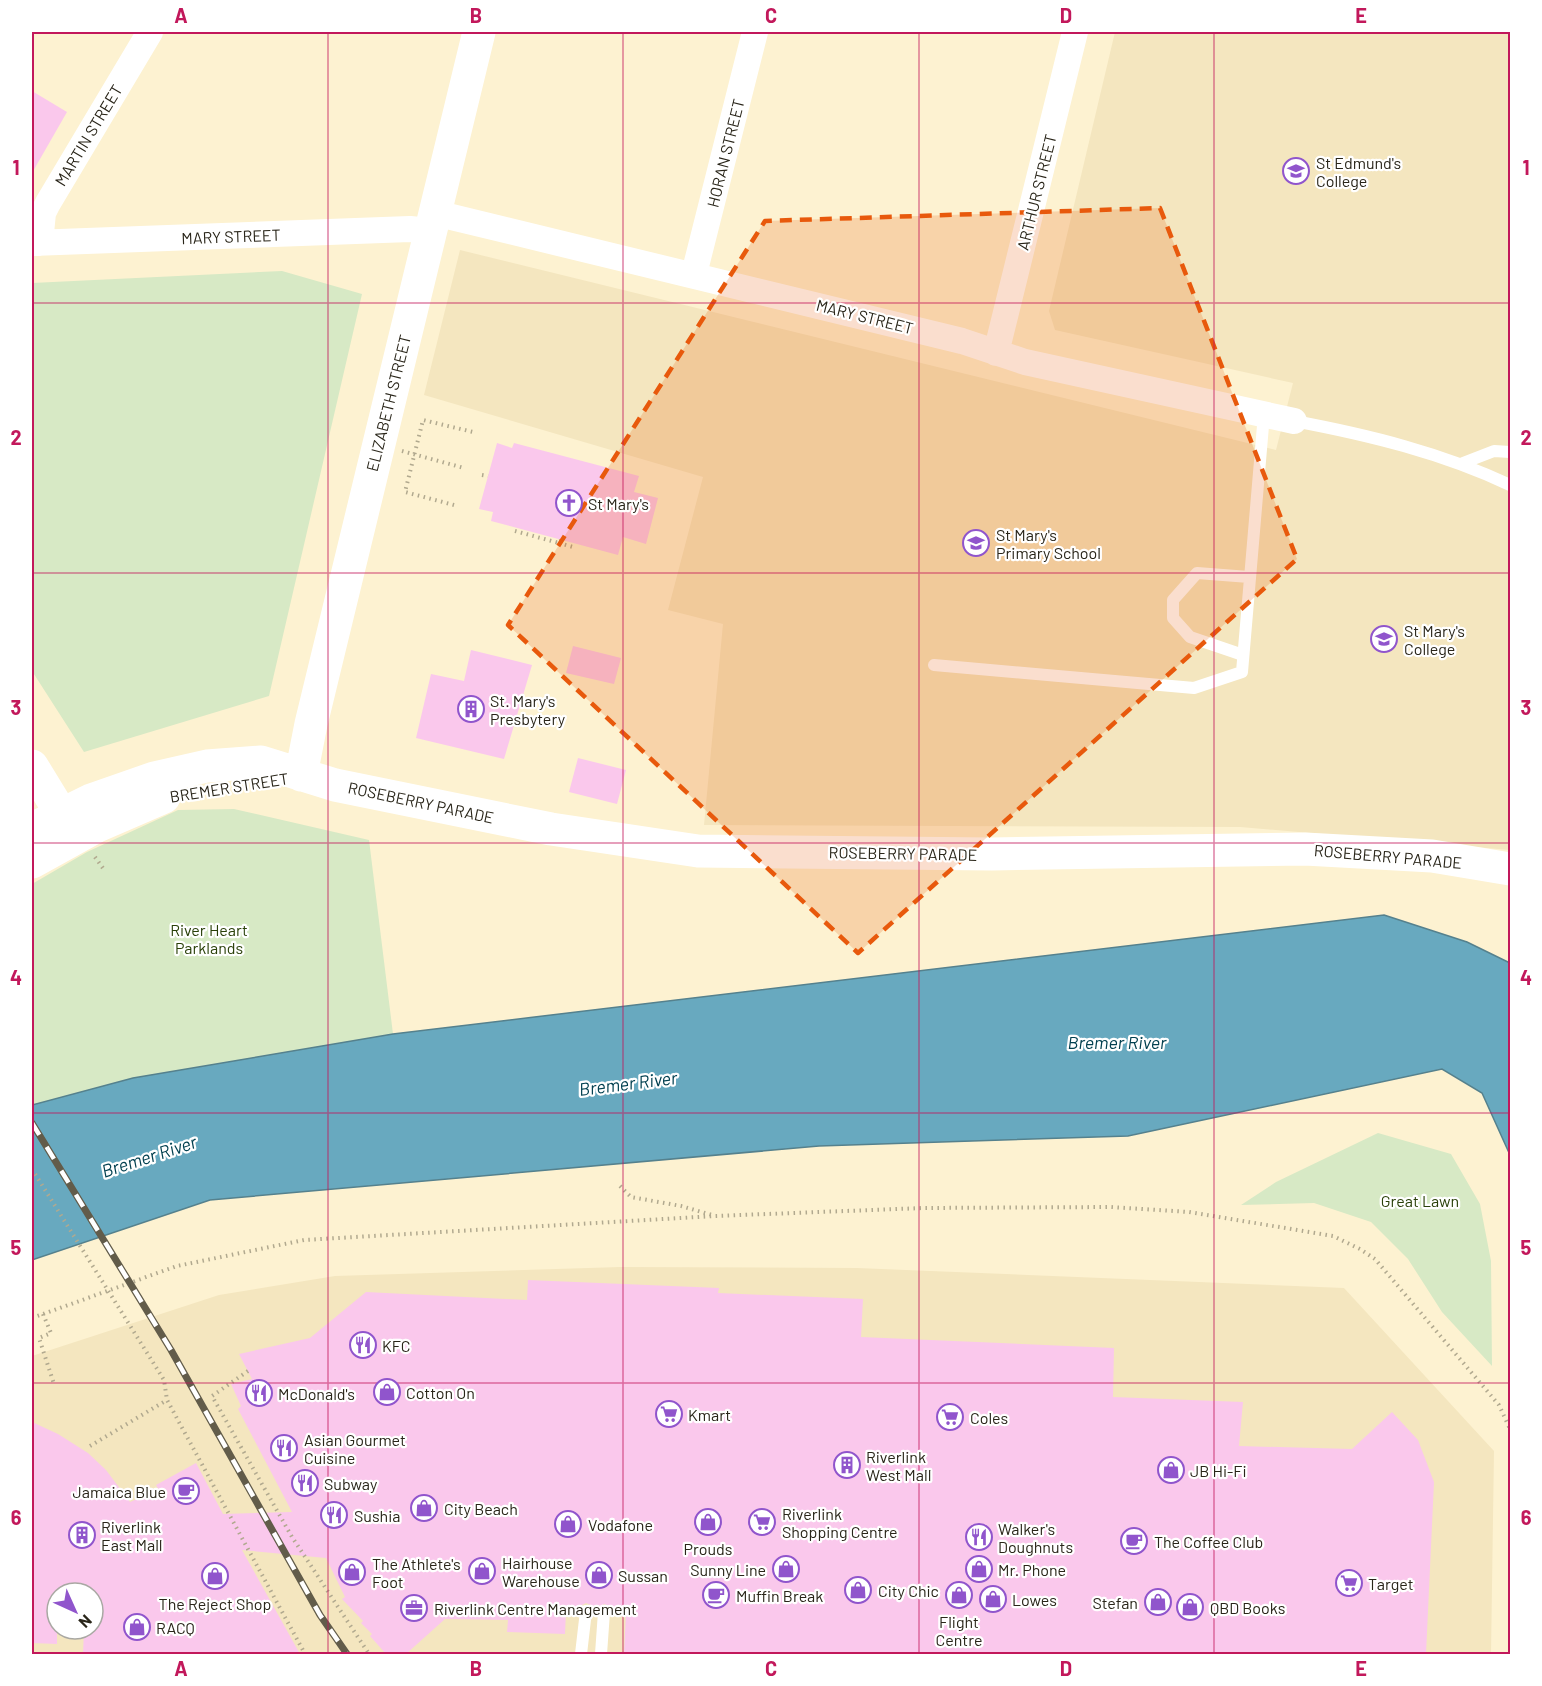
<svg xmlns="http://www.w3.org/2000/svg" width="1542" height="1686" font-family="Barlow,sans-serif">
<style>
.built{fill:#f4e6bf;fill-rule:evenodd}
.green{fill:#d7e9c5}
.water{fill:#68a9bf;stroke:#55818d;stroke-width:1.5}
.building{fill:#fac8ec}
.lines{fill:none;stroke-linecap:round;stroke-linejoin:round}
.path{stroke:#b1a98f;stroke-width:4;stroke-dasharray:1.5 4.5;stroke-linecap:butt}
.lane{stroke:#fff;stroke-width:12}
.street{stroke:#fff;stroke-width:26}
.secondary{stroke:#fff;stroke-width:33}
.rail-casing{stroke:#625c4a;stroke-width:7}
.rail{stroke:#fff;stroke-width:4.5;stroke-dasharray:14;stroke-linecap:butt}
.marked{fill:#e8590c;fill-opacity:0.2;stroke:#e8590c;stroke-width:4.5;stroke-dasharray:12 8;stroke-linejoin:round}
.grid{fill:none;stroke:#c2185b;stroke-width:1.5;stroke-opacity:0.55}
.labels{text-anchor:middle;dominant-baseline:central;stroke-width:4.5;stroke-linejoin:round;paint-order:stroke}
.street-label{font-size:16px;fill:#292519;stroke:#fff}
.poi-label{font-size:16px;fill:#292519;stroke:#fff;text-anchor:start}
.park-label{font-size:16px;fill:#2a4009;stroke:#fff}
.water-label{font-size:18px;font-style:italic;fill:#024050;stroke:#fff}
.neatline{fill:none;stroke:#c2185b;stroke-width:2}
.grid-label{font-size:20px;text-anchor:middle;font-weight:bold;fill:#c2185b}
</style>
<rect width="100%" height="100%" fill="#fdf2d1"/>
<path class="built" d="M 1115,32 L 1510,32 L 1510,850 L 1240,827 L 704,825 L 723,624 L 668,610 L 703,477 L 424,395 L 460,250 L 1276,450 L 1293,383 L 1055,330 L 1049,311 Z
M 620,1267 L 857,1268 L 1344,1288 L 1494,1451 L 1491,1654 L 32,1654 L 32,1356 L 219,1295 L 335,1276 ZM 57,1593 L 93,1593 L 93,1629 L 57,1629 Z"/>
<path class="green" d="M 282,271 L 362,294 L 269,696 L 84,752 L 32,671 L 32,283 Z
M 234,809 L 369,840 L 393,1034 L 32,1105 L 32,884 L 87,852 L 178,810 Z
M 1378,1133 L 1451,1154 L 1480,1204 L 1491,1261 L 1492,1366 L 1442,1312 L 1408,1259 L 1371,1222 L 1314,1203 L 1241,1205 L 1276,1182 Z"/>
<path class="water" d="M 1384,915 L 1467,942 L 1510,963 L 1510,1155 L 1482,1093 L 1442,1069 L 1128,1136 L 819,1146 L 210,1200 L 32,1260 L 32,1105 L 133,1078 L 393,1034 Z"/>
<path class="building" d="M 32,91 L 67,112 L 32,173 Z
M 497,443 L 512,448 L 514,443 L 639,476 L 634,492 L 658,498 L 646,544 L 623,537 L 618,555 L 491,521 L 493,512 L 479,509 Z
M 573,646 L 621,658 L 614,684 L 566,673 Z
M 471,650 L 532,665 L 504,759 L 416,738 L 431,674 L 464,681 Z
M 578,758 L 626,770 L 617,804 L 569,792 Z
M 528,1280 L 719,1288 L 718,1293 L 863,1299 L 861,1337 L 1114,1348 L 1113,1397 L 1243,1402 L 1239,1446 L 1352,1449 L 1392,1412 L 1418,1440 L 1434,1482 L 1426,1654 L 624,1654 L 626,1613 L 612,1612 L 609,1606 L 604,1604 L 594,1612 L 591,1605 L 586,1603 L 580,1606 L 578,1611 L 566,1611 L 565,1634 L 507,1632 L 508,1620 L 445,1619 L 406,1654 L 386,1654 L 370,1636 L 372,1634 L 361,1623 L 363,1621 L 342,1599 L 345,1597 L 326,1558 L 242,1550 L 300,1654 L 83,1654 L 84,1629 L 93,1629 L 93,1593 L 57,1593 L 57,1644 L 32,1643 L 32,1422 L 58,1434 L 88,1453 L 106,1470 L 130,1502 L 159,1490 L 156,1485 L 196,1463 L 223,1514 L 292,1512 L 238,1409 L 241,1406 L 231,1384 L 252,1379 L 239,1354 L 310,1338 L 366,1292 L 527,1300 Z"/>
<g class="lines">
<path class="path" d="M 402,451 L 464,468
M 482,475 L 488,476
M 454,505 L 405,492 L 423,420 L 473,432
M 515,531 L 559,543 L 561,540
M 559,543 L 573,547
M 95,857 L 105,871
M 32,1169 L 164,1380 L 167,1400 L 305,1654
M 620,1186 L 631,1197 L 681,1206 L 712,1215
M 43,1314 L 51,1333 L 39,1338 L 54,1384
M 32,1318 L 177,1266 L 304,1240 L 715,1216 L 924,1208 L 1111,1207 L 1189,1212 L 1333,1236 L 1360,1249 L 1375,1259 L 1499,1405 L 1510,1429
M 248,1371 L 212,1396 L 292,1537 L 369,1654
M 90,1446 L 167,1400"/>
<path class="lane" d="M 1294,421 C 1369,435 1442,453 1510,485
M 1463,463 L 1494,451 L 1510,452
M 1243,655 L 1190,637 L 1173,618 L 1173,600 L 1197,573 L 1249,577
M 934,665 L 1194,688 L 1242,672 L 1264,414
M 581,1654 L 586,1611
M 601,1654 L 604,1612"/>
<path class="street" d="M 435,213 L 962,341 L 1025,362 L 1294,421
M 32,243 L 410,229 L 430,231
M 40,243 L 43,213 L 48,203 L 150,32
M 694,274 L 755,32
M 996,353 L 1075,32"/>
<path class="secondary" d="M 32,766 L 73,833
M 301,775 L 311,724 L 479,32
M 32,829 L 91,800 L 154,778 L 207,766 L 261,762 L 335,785 L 551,829 L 698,851 L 992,854 L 1305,849 L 1432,856 L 1510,869
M 32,862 L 97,826 L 164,797"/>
<defs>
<path id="rail" d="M 32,1123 L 171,1350 L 320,1615 L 347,1654"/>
</defs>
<use href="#rail" class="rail-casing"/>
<use href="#rail" class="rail"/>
</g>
<path class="marked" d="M 1160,208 L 1297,559 L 858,953 L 508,625 L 765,221 Z"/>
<path class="grid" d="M 328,32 L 328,1654M 623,32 L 623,1654M 919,32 L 919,1654M 1214,32 L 1214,1654M 32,303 L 1510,303M 32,573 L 1510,573M 32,843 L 1510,843M 32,1113 L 1510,1113M 32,1383 L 1510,1383"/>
<defs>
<symbol id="school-ring" viewBox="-11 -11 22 22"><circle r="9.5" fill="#fff" stroke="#9055cc" stroke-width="1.5"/><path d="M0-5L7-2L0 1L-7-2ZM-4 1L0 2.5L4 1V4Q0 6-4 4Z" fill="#9055cc"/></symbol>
<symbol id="church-ring" viewBox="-11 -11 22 22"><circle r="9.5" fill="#fff" stroke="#9055cc" stroke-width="1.5"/><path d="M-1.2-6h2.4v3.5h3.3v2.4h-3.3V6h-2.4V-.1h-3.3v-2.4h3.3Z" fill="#9055cc"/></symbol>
<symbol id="building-ring" viewBox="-11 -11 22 22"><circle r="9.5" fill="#fff" stroke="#9055cc" stroke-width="1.5"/><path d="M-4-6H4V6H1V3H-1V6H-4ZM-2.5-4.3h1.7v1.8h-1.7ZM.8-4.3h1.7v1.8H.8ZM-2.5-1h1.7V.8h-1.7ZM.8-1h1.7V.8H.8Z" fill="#9055cc"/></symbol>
<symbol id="restaurant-ring" viewBox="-11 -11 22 22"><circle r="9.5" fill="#fff" stroke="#9055cc" stroke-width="1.5"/><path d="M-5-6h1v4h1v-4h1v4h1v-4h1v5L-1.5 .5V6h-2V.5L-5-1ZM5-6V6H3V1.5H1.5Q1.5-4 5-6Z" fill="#9055cc"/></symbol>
<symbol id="shop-ring" viewBox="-11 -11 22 22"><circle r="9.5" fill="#fff" stroke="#9055cc" stroke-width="1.5"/><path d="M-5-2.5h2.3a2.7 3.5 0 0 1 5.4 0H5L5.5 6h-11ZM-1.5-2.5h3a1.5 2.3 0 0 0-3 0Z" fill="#9055cc"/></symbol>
<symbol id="supermarket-ring" viewBox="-11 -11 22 22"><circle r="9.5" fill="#fff" stroke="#9055cc" stroke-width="1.5"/><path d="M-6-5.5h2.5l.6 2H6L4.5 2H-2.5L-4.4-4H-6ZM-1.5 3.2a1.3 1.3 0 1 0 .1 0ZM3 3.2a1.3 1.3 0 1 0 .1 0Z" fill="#9055cc"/></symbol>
<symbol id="cafe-ring" viewBox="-11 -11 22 22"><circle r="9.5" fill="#fff" stroke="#9055cc" stroke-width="1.5"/><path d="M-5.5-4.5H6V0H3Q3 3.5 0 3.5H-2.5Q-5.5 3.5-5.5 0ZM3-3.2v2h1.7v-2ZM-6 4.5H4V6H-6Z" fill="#9055cc"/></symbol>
<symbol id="office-ring" viewBox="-11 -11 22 22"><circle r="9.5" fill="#fff" stroke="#9055cc" stroke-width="1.5"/><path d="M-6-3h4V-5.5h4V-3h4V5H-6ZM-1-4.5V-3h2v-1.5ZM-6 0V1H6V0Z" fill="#9055cc"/></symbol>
</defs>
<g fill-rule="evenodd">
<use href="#school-ring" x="1281" y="156" width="30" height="30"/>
<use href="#church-ring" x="554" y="488" width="30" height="30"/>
<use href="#school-ring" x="961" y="528" width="30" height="30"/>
<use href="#school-ring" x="1369" y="624" width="30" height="30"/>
<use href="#building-ring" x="456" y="694" width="30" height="30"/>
<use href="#restaurant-ring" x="348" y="1330" width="30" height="30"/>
<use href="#shop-ring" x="372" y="1377" width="30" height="30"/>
<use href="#restaurant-ring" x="244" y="1378" width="30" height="30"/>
<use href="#supermarket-ring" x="654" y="1399" width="30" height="30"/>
<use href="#supermarket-ring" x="935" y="1402" width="30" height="30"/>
<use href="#restaurant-ring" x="269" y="1433" width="30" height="30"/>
<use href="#building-ring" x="832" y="1450" width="30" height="30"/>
<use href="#shop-ring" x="1156" y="1455" width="30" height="30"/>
<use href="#restaurant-ring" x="290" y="1468" width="30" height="30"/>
<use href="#cafe-ring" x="171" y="1476" width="30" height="30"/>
<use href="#shop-ring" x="409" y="1493" width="30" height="30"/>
<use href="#restaurant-ring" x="319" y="1500" width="30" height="30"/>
<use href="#shop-ring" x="693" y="1507" width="30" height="30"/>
<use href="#supermarket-ring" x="747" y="1507" width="30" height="30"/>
<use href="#shop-ring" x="553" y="1509" width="30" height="30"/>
<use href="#building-ring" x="67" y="1520" width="30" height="30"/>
<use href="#restaurant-ring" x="964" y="1522" width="30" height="30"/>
<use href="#cafe-ring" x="1119" y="1526" width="30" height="30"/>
<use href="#shop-ring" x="771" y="1554" width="30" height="30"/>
<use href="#shop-ring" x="964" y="1554" width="30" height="30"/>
<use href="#shop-ring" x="467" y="1556" width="30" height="30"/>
<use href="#shop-ring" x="337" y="1557" width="30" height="30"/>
<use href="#shop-ring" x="584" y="1560" width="30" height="30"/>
<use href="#shop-ring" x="200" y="1561" width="30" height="30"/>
<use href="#supermarket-ring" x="1334" y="1568" width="30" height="30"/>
<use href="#shop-ring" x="843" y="1575" width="30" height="30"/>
<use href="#cafe-ring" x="701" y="1580" width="30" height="30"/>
<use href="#shop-ring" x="944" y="1580" width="30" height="30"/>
<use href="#shop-ring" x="978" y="1584" width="30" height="30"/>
<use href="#shop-ring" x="1143" y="1587" width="30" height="30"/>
<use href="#shop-ring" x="1175" y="1592" width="30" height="30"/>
<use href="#office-ring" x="399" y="1593" width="30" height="30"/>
<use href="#shop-ring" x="122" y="1612" width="30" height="30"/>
</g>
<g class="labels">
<g class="street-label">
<text transform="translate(88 135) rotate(-59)">MARTIN STREET</text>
<text transform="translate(725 153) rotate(-76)">HORAN STREET</text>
<text transform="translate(1036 192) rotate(-76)">ARTHUR STREET</text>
<text transform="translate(231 236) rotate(-2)">MARY STREET</text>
<text transform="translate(865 316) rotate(14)">MARY STREET</text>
<text transform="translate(388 403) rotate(-76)">ELIZABETH STREET</text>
<text transform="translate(229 787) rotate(-9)">BREMER STREET</text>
<text transform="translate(421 802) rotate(12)">ROSEBERRY PARADE</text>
<text transform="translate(903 853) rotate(1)">ROSEBERRY PARADE</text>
<text transform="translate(1388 856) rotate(5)">ROSEBERRY PARADE</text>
</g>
<g class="poi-label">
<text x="1316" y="162">St Edmund's<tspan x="1316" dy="18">College</tspan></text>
<text x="588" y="503">St Mary's</text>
<text x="996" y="534">St Mary's<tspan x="996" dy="18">Primary School</tspan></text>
<text x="1404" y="630">St Mary's<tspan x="1404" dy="18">College</tspan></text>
<text x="490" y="700">St. Mary's<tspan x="490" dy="18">Presbytery</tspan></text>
<text x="382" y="1345">KFC</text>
<text x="406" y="1392">Cotton On</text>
<text x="278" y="1393">McDonald's</text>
<text x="688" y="1414">Kmart</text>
<text x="970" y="1417">Coles</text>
<text x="304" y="1439">Asian Gourmet<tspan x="304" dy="18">Cuisine</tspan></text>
<text x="866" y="1456">Riverlink<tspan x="866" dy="18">West Mall</tspan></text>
<text x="1190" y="1470">JB Hi-Fi</text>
<text x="324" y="1483">Subway</text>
<text x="166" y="1491" text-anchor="end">Jamaica Blue</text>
<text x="444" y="1508">City Beach</text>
<text x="782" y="1513">Riverlink<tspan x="782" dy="18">Shopping Centre</tspan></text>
<text x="354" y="1515">Sushia</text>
<text x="588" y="1524">Vodafone</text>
<text x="101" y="1526">Riverlink<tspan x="101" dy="18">East Mall</tspan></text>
<text x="998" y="1528">Walker's<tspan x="998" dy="18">Doughnuts</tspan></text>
<text x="1154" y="1541">The Coffee Club</text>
<text x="708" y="1548" text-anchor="middle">Prouds</text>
<text x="502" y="1562">Hairhouse<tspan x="502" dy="18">Warehouse</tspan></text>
<text x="372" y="1563">The Athlete's<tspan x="372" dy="18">Foot</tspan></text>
<text x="766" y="1569" text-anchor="end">Sunny Line</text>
<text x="998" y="1569">Mr. Phone</text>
<text x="618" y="1575">Sussan</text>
<text x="1368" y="1583">Target</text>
<text x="878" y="1590">City Chic</text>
<text x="736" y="1595">Muffin Break</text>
<text x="1012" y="1599">Lowes</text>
<text x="1138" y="1602" text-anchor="end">Stefan</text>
<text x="215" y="1603" text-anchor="middle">The Reject Shop</text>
<text x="1210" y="1607">QBD Books</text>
<text x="434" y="1608">Riverlink Centre Management</text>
<text x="959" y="1621" text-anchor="middle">Flight<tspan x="959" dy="18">Centre</tspan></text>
<text x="156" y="1627">RACQ</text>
</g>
<g class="park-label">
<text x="209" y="929">River Heart<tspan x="209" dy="18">Parklands</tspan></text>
<text x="1420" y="1200">Great Lawn</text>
</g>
<g class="water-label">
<text x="1117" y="1042">Bremer River</text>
<text transform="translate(628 1083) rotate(-7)">Bremer River</text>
<text transform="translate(149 1156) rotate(-18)">Bremer River</text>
</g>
</g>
<rect width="1542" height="1686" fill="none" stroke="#ffffff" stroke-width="66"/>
<g transform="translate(75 1611) rotate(135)"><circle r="28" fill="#ffffff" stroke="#a9a8a3" stroke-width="1.5"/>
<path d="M0-4.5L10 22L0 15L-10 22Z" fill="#9055cc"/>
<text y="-9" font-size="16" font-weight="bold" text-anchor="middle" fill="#292519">N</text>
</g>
<rect x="33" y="33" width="1476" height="1620" class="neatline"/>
<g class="grid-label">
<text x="181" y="23">A</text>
<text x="476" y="23">B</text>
<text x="771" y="23">C</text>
<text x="1066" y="23">D</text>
<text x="1361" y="23">E</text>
<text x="16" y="175">1</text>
<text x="1526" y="175">1</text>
<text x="16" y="445">2</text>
<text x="1526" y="445">2</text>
<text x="16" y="715">3</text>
<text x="1526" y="715">3</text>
<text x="16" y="985">4</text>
<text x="1526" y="985">4</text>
<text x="16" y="1255">5</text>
<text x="1526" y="1255">5</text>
<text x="16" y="1525">6</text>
<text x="1526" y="1525">6</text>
<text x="181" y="1676">A</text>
<text x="476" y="1676">B</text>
<text x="771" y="1676">C</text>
<text x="1066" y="1676">D</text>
<text x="1361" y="1676">E</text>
</g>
</svg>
